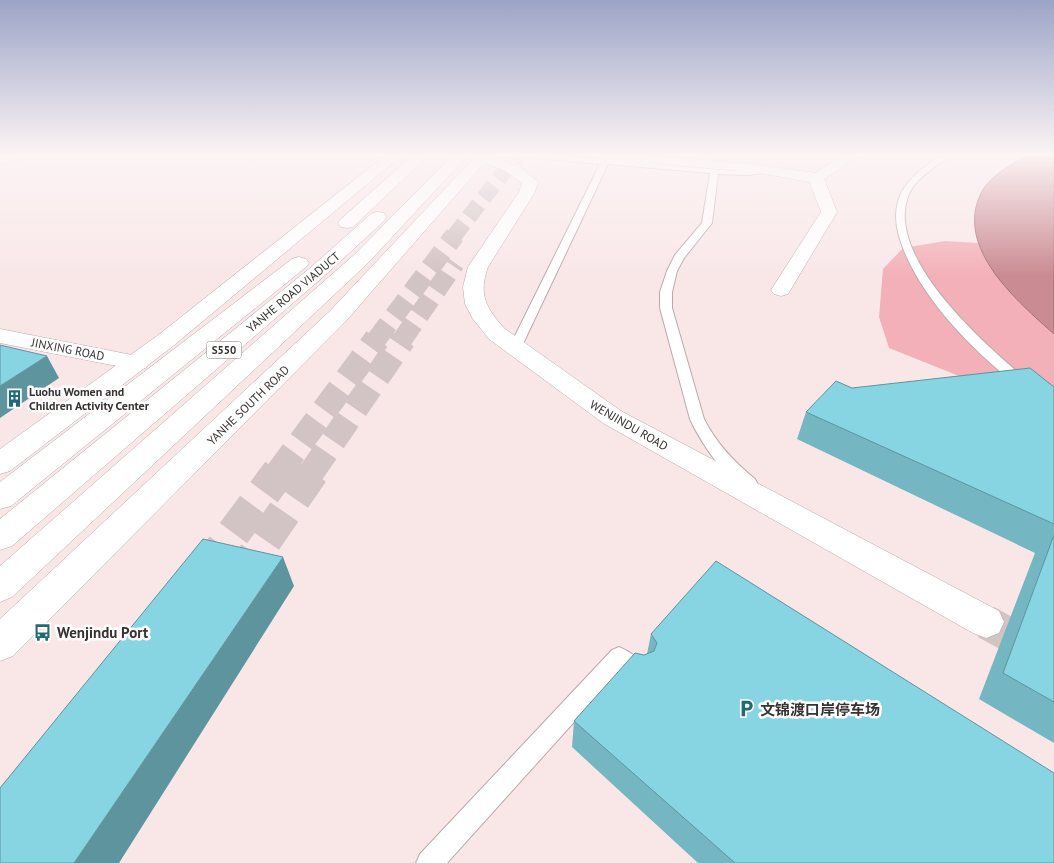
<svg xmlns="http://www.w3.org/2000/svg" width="1054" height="863" font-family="'PT Sans','Noto Sans SC',sans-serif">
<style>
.green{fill:#f3b0b8}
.water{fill:#ca8b92;stroke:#9e7075}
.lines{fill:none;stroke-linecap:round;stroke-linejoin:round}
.primary-tunnel-far1{stroke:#d2c3c4;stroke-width:34;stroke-dasharray:34 17;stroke-linecap:butt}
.primary-tunnel{stroke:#d2c3c4;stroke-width:43;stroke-dasharray:43 21;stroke-linecap:butt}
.highway-tunnel-far3{stroke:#d2c3c4;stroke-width:16;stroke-dasharray:16 8;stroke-linecap:butt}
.highway-tunnel-far2{stroke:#d2c3c4;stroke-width:20;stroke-dasharray:20 10;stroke-linecap:butt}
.highway-tunnel-far1{stroke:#d2c3c4;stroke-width:26;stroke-dasharray:26 13;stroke-linecap:butt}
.highway-tunnel{stroke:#d2c3c4;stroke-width:34;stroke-dasharray:34 17;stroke-linecap:butt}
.lane-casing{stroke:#baa9ab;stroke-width:2}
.street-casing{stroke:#baa9ab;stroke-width:1}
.secondary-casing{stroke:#baa9ab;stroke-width:1}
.primary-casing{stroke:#baa9ab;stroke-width:1}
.highway-casing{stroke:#baa9ab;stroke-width:1}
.lane{fill:#fff;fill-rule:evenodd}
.street{fill:#fff;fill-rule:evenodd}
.secondary{fill:#fff;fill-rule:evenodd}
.primary{fill:#fff;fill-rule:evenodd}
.highway{fill:#fff;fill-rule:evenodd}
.wall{fill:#74b6c2}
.shaded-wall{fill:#5e949e}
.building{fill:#87d4e2;stroke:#5e949e}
.labels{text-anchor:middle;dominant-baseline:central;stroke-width:5;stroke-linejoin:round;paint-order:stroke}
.shield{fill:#fff;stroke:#747070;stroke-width:1}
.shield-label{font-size:11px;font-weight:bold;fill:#383232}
.street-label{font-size:12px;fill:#383232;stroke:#fff}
.poi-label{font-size:12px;font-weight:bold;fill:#383232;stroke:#fff;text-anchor:start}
.near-poi-label{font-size:15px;font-weight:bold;fill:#383232;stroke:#fff;text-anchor:start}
</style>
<rect width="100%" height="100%" fill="#f9e7e8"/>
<path class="green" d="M 945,241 L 979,243 C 995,285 1023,305 1054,334 L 1054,399 L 969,380 L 889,348 L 879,317 L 883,269 L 903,248 Z"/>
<path class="water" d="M 1028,155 L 1054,155 L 1054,334 C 1018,302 954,248 981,193 C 989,176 1012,164 1028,155 Z"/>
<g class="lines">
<path class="primary-tunnel-far1" d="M 986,622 L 1026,644"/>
<path class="primary-tunnel" d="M 1024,643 L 1054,659"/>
<path class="highway-tunnel-far3" d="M 454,236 L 517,155"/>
<path class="highway-tunnel-far2" d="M 376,340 L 455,235
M 402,340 L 455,263"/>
<path class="highway-tunnel-far1" d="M 278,473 L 377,339
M 311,473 L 403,339"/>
<path class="highway-tunnel" d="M 203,574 L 279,472
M 236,582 L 312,472"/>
<defs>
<path id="lane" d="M 522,155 L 556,155 L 732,171 L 772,168 L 772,172 L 747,175 L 718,174 L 712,223 L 684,258 L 677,271 L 672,292 L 672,308 L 704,419 C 716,443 734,462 755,479 L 757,483 L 755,487 C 732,494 698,437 690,419 L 660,308 L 660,292 L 667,271 L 675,255 L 702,223 L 710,173 L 608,164 L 521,348 L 515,352 L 509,348 L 600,164 L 526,157 Z
M 704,155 L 712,155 L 711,166 L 704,164 Z
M 941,155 L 950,155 C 936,168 917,176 909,194 C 880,263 1008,365 1054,402 L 1054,414 L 1049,412 C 996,369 942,326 910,264 C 901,245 892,223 898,202 C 904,180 923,168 941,155 Z
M 619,647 C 631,652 643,661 648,672 L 645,679 L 637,682 L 629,679 L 620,671 L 447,863 L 416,863 L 420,854 L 612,650 Z"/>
<path id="street" d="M 843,155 L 860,155 L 824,179 L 837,212 L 788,294 L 781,296 L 774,294 L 771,290 L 821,212 L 808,178 Z"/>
<path id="secondary" d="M 25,155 L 23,158 L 0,164 L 0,156 Z
M 592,155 C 668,155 742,162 816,173 L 821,175 L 824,178 L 821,181 L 816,183 L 754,172 L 599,159 Z
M 0,329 L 137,356 L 146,358 L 149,363 L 146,368 L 137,370 L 0,343 Z"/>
<path id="primary" d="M 386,155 L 402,155 L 173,346 L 10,471 L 0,474 L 0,449 L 157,336 Z
M 458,155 L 491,155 L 523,169 L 538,182 L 535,192 L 488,267 C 478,295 486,308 505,329 L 621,411 L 999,611 L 1004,622 L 999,633 L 986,638 L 973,633 L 603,423 L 489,339 L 473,319 L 465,304 L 463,287 L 468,267 L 519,192 L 522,183 L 504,170 L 484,163 L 346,321 L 13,656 L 0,661 L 0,619 L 330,311 L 472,160 L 460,158 Z"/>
<path id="highway" d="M 413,155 L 429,155 L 353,227 L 347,228 L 341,227 L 338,223 L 341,219 Z
M 453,155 L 468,155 L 368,263 L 12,597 L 0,602 L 0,566 L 354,255 Z
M 378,212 L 384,213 L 386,217 L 384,221 L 323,277 L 12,546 L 0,550 L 0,519 L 309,269 L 372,213 Z
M 299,257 L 306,259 L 309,263 L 306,267 L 11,506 L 0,509 L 0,482 L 292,259 Z"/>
</defs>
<use href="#lane" class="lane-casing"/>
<use href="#street" class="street-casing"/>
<use href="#secondary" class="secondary-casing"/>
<use href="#primary" class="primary-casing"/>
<use href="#highway" class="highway-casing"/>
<use href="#lane" class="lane"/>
<use href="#street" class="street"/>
<use href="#secondary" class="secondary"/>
<use href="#primary" class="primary"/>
<use href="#highway" class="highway"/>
</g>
<path class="wall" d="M 1054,387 L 1054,743 L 979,699 L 1035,553 L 797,439 L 806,412 L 852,388 Z
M 651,634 L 1054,863 L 698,863 L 572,747 L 574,721 L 644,655 L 647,654 Z"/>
<path class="shaded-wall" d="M 47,356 L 59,378 L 0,418 L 0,386 Z
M 283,557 L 294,586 L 119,863 L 74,863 Z"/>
<path class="building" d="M 0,345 L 47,356 L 0,386 Z
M 1030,368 L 1054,387 L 1054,524 L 806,412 L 836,381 L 852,388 Z
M 1054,535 L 1054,702 L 1003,673 Z
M 203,539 L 283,557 L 74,863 L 0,863 L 0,788 Z
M 716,561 L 1054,773 L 1054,863 L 735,863 L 574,721 L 635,653 L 644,655 L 654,651 L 657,643 L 651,634 Z"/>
<linearGradient id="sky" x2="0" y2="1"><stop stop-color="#9ca4c6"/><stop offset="0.56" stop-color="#fcf4f5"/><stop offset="1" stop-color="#fcf4f5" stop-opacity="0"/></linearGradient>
<rect width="1054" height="276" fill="url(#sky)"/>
<defs>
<symbol id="building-bare" viewBox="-9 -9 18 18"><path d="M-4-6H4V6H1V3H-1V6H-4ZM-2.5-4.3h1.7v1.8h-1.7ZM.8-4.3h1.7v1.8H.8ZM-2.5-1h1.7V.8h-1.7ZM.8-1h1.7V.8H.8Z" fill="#206975" stroke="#fff" stroke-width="2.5" paint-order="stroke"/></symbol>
<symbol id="bus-bare" viewBox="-9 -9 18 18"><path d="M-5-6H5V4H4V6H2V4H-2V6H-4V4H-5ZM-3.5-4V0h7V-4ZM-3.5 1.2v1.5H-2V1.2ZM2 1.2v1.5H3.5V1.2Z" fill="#206975" stroke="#fff" stroke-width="2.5" paint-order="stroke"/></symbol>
<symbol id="parking-bare" viewBox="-9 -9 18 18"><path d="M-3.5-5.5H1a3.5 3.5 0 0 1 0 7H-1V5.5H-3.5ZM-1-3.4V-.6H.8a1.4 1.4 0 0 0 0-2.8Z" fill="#206975" stroke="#fff" stroke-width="2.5" paint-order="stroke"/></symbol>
</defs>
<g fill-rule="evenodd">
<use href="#building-bare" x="2" y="386" width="25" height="25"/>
<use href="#bus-bare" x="30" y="620" width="25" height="25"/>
<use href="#parking-bare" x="734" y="696" width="25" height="25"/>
</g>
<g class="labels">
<rect class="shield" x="206.5" y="341.5" width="35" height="17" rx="4"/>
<g class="shield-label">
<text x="224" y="350">S550</text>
</g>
<g class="street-label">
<text transform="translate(293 292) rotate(-40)">YANHE ROAD VIADUCT</text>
<text transform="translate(68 349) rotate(11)">JINXING ROAD</text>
<text transform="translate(248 405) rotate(-44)">YANHE SOUTH ROAD</text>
<text transform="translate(629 425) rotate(30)">WENJINDU ROAD</text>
</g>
<g class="poi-label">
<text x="29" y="391">Luohu Women and<tspan x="29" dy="14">Children Activity Center</tspan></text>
</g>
<g class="near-poi-label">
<text x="57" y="632">Wenjindu Port</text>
<text x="760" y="709">文锦渡口岸停车场</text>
</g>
</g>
</svg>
